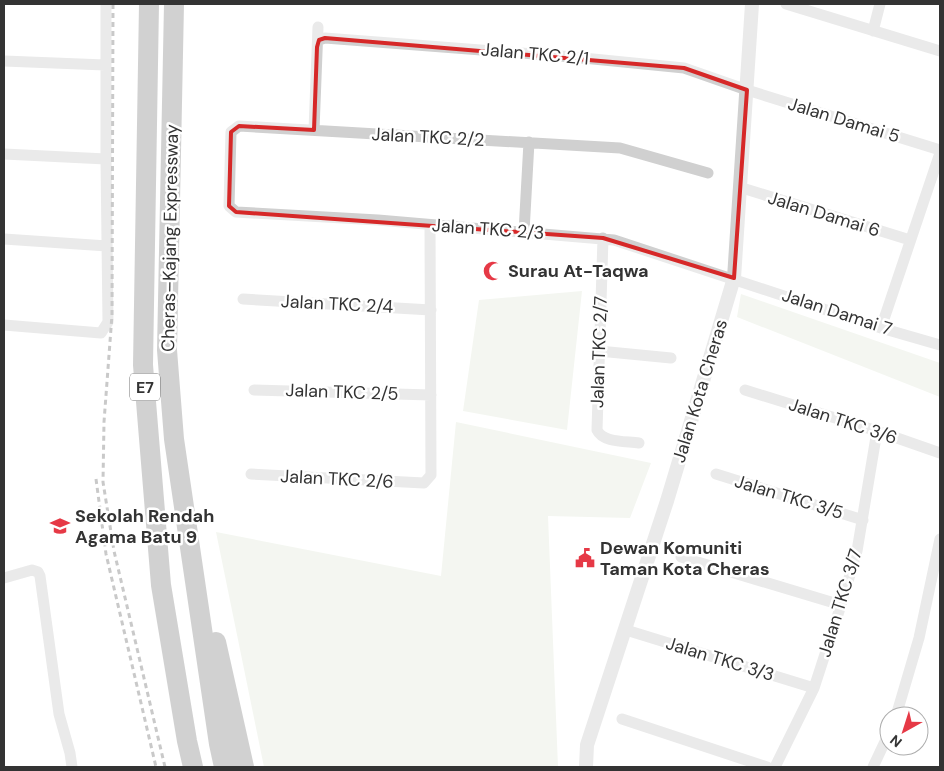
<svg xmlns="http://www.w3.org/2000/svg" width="944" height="771" font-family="'DM Sans',sans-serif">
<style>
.green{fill:#e6ecdf}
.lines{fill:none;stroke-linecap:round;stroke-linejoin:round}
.minor{stroke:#d0d0d0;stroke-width:11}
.tertiary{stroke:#d0d0d0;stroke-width:14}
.motorway{stroke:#9a9a9a;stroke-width:20}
.rail{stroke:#888;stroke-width:3;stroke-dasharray:5 4;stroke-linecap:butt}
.marked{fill:none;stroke:#d62828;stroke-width:4;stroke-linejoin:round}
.labels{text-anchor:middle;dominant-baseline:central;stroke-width:5;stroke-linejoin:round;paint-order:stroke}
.shield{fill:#fff;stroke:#707070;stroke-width:1}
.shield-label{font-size:16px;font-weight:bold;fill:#333}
.street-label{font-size:18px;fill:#333;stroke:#fff}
.poi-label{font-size:18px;font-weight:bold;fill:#333;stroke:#fff;text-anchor:start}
</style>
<rect width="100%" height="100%" fill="#fff"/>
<path class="green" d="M 582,291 L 567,430 L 463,411 L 479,300 Z
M 741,294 L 940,363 L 940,397 L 737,317 Z
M 456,422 L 651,463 L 630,518 L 548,516 L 558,767 L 264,767 L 216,532 L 441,576 Z"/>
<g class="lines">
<path class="minor" d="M 786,4 L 940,51
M 873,31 L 880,4
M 319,40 L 325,38 L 573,57 L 684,68 L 747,90 L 940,150
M 4,61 L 105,65
M 314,130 L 318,27
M 4,154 L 106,159
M 708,173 L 620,148 L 239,126 L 231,132 L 229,206 L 236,212 L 378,220 L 614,240 L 881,328 L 940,345
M 739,187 L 910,240
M 524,232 L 529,142
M 603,238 L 597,430 C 603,443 626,441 639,443
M 4,239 L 107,246
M 243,299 L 431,310
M 4,325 L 101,333 L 108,322 L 106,159 L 106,4
M 881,328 L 940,153
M 599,351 L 671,358
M 254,390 L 431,395
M 745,390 L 877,431 L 940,453
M 251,474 L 424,483 L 431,475 L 430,225
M 716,474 L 863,520
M 681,557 L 841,605
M 4,578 L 32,570 L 38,572 L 40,576 L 59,714 L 70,753 L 72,767
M 626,630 L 814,688
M 896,716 L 919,638 L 940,539
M 622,719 L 767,767
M 775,767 L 814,688 L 841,605 L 857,551 L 877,431
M 873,767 L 889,733"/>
<path class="tertiary" d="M 586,767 L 587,745 L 667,501 L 734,278 L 752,4"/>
<path class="motorway" d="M 149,4 L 143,365 L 161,585 L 187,741 L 193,767
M 174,4 L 167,350 L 174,439 L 219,744 L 224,767
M 216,642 L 244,767"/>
<path class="rail" d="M 113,4 L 112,315 L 104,422 L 103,482 L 114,551 L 165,767
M 96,479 L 106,554 L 156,767"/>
</g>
<path d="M0 0H944V771H0ZM 325,38 L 684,68 L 747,90 L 734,278 L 603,238 L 236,212 L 229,206 L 231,132 L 239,126 L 314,130 L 317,47 L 319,40 Z" fill="#fff" fill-opacity=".55" fill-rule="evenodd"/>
<path class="marked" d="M 325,38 L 684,68 L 747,90 L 734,278 L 603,238 L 236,212 L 229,206 L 231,132 L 239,126 L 314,130 L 317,47 L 319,40 Z"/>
<defs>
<symbol id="mosque-bare" viewBox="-9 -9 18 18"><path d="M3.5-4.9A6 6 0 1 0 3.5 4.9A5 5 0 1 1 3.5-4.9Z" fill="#e63946" stroke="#fff" stroke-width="2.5" paint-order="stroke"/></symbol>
<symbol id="school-bare" viewBox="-9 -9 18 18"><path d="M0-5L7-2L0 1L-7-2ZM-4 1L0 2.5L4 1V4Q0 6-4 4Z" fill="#e63946" stroke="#fff" stroke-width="2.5" paint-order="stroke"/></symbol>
<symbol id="civic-bare" viewBox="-9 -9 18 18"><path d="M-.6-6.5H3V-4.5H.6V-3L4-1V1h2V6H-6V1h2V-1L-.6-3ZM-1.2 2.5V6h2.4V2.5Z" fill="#e63946" stroke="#fff" stroke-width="2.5" paint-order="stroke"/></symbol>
</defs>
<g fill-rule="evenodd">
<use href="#mosque-bare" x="479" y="257" width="28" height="28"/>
<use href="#school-bare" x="46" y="512" width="28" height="28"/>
<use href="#civic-bare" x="571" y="544" width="28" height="28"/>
</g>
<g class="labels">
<rect class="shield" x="130" y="373.5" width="30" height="27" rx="4"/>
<g class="shield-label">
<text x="145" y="387">E7</text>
</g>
<g class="street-label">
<text transform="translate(535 54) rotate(5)">Jalan TKC 2/1</text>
<text transform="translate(844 120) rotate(17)">Jalan Damai 5</text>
<text transform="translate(428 137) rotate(3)">Jalan TKC 2/2</text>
<text transform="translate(824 214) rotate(17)">Jalan Damai 6</text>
<text transform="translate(488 229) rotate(4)">Jalan TKC 2/3</text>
<text transform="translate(170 238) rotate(-89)">Cheras–Kajang Expressway</text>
<text transform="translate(337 304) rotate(3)">Jalan TKC 2/4</text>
<text transform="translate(837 312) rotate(18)">Jalan Damai 7</text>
<text transform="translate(599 352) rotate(-88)">Jalan TKC 2/7</text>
<text transform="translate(700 391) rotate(-73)">Jalan Kota Cheras</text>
<text transform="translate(342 392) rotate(2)">Jalan TKC 2/5</text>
<text transform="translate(843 421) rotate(18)">Jalan TKC 3/6</text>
<text transform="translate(337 479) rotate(3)">Jalan TKC 2/6</text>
<text transform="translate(789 497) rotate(17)">Jalan TKC 3/5</text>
<text transform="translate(840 603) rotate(-73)">Jalan TKC 3/7</text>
<text transform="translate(720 659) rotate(17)">Jalan TKC 3/3</text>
</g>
<g class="poi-label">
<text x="508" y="271">Surau At-Taqwa</text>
<text x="75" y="516">Sekolah Rendah<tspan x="75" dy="21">Agama Batu 9</tspan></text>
<text x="600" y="548">Dewan Komuniti<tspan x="600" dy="21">Taman Kota Cheras</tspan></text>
</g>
</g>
<rect width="944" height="771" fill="none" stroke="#333333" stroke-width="10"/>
<g transform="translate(904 731) rotate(219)"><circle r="24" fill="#ffffff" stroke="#adadad"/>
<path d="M0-4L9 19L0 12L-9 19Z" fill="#e63946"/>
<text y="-8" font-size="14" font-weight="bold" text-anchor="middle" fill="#333333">N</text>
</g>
</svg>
